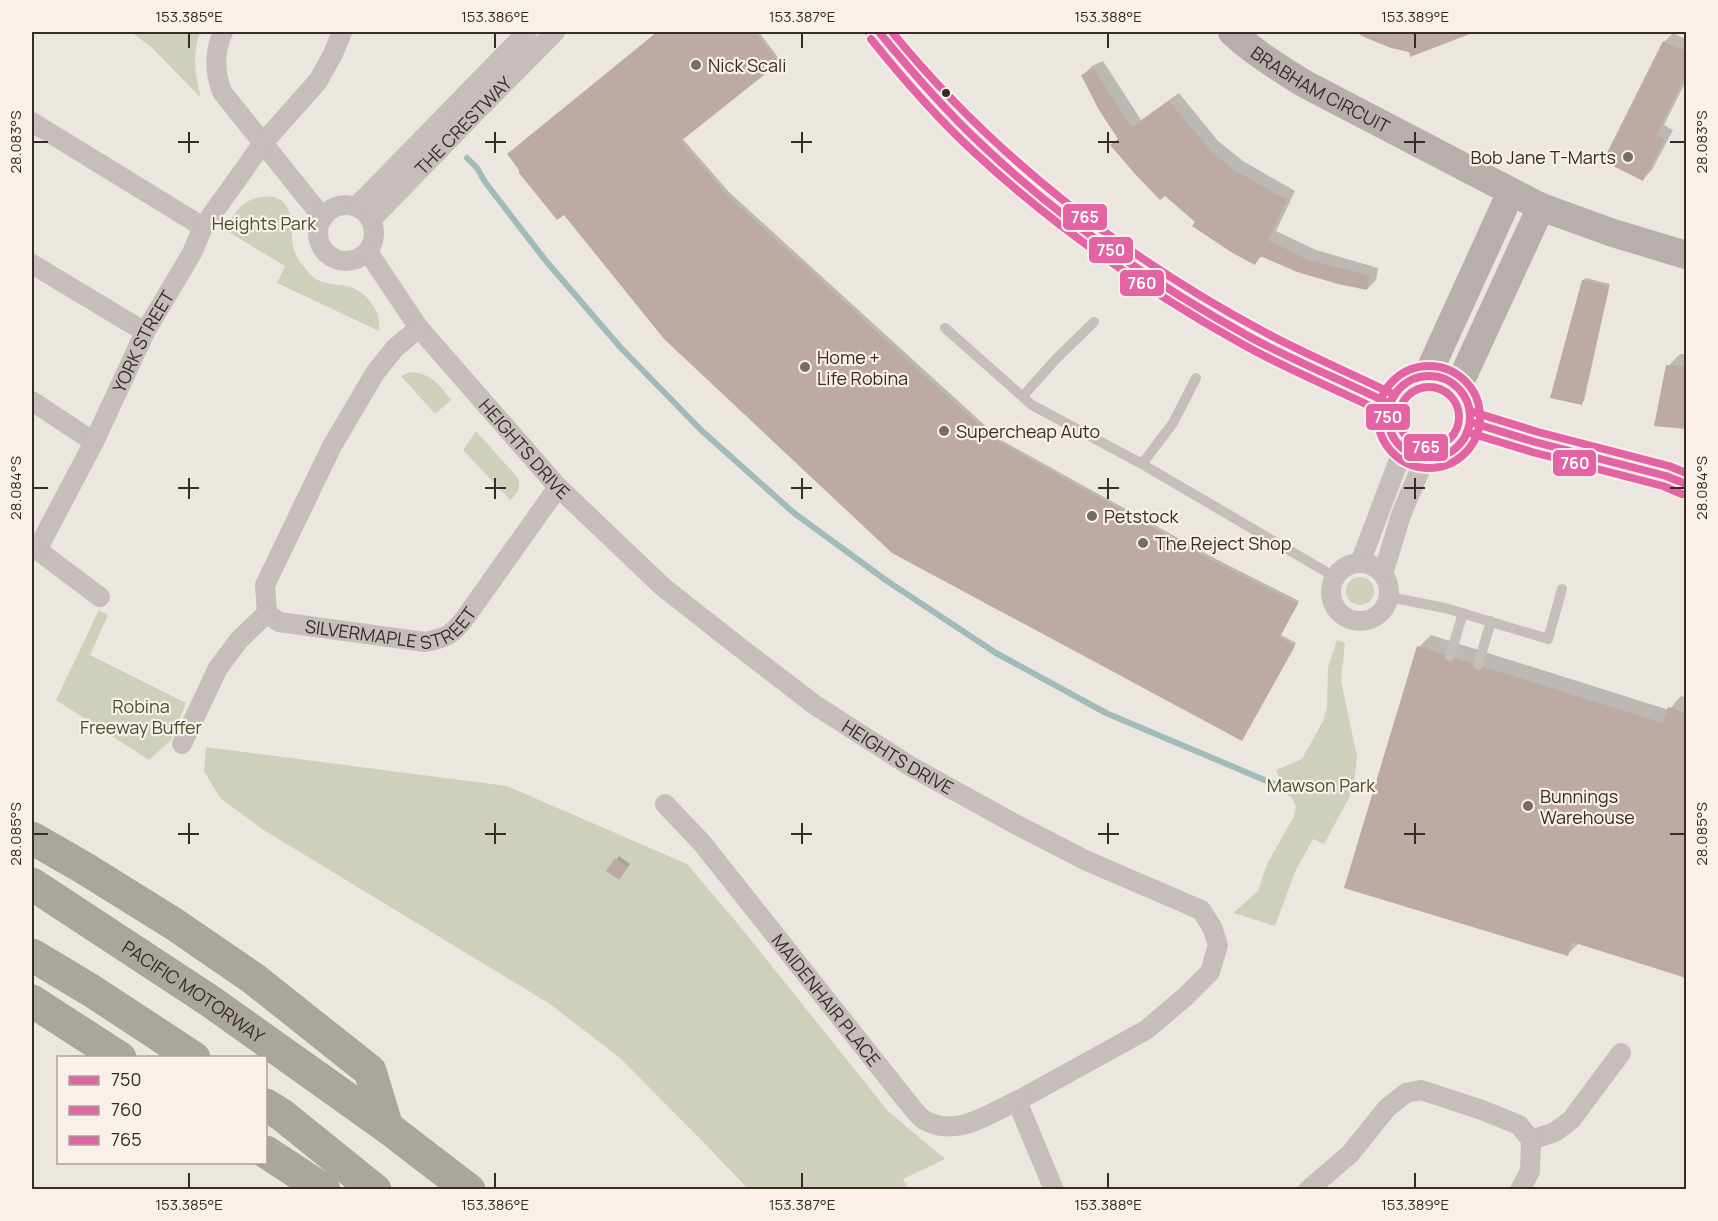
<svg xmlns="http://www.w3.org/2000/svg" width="1718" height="1221" font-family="Manrope,sans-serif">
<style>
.green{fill:#ced0bc}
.shadow{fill:#0003}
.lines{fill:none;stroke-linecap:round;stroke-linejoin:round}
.stream{stroke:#a0bcb9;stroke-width:6}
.building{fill:#beaaa4}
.lane{stroke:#c5beba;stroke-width:10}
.street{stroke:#c5beba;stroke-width:20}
.secondary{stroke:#b6afab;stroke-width:28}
.highway{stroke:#aba5a0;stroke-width:33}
.bus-1-casing{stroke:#f8f0e9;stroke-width:12}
.bus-2-casing{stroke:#f8f0e9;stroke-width:12}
.bus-3-casing{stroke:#f8f0e9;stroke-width:12}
.bus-1{stroke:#e463a4;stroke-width:8}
.bus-2{stroke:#e463a4;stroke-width:8}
.bus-3{stroke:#e463a4;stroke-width:8}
.ticks{fill:none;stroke:#352c29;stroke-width:2}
.poi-dot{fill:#756d69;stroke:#f8f0e9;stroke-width:2}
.bus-dot{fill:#352c29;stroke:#f8f0e9;stroke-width:2}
.labels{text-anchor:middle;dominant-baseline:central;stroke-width:4.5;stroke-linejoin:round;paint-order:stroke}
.poi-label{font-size:18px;fill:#352c29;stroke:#f8f0e9;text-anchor:start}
.street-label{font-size:18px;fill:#352c29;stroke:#f8f0e9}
.park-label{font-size:18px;fill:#48512f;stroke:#f8f0e9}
.line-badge{stroke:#f8f0e9;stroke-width:2}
.badge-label{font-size:16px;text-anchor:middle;font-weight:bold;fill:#fff}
.neatline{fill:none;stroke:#352c29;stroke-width:2}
.ticks-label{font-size:15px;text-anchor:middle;fill:#352c29}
</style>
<rect width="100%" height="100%" fill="#ece6e1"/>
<path class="green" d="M 131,32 L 200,32 C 192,56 195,73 201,98 L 151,47 Z
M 260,197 C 264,197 270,196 274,197 C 295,202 290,230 293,245 C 294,254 300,263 306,269 C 309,273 312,277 316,279 C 326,285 337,284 347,286 C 367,291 382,312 379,331 L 277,283 L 285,266 L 225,230 C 234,214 240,201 260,197 Z
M 410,372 C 432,374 438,383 451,400 L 435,414 L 401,376 Z
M 476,431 L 518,478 C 521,489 518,493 510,500 L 463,450 Z
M1346 591a14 14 0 1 1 28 0a14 14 0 1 1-28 0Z
M 99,610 L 108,615 L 90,655 L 186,703 L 171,740 L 149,760 L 56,700 Z
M 1337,640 L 1345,643 L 1341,681 L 1357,756 L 1355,776 L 1350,796 L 1324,844 L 1313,839 L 1295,872 L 1275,926 L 1233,913 L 1258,891 L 1267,864 L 1293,818 L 1296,807 L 1292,798 L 1285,793 L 1276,770 L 1302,759 L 1323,721 L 1327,707 L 1328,667 Z
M 206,747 L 507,786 L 687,864 L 738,924 L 888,1111 L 945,1159 L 903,1179 L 908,1189 L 748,1189 L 709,1148 L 620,1058 L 550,1004 L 262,829 L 220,798 L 204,771 Z"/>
<path class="shadow" d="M 659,32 L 759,32 L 780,60 L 682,138 L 729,192 L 1001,440 L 1214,558 L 1299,601 L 1281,635 L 1296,643 L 1242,739 L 564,213 L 511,152 Z
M 1357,32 L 1471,32 L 1411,55 L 1410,51 L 1364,36 Z
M 1673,33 L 1686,39 L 1686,81 L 1664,125 L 1673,130 L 1652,170 L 1643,179 L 1605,160 L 1664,42 Z
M 1103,61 L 1141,120 L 1179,93 L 1218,141 L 1243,161 L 1295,191 L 1276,231 L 1316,250 L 1378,268 L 1376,280 L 1367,289 L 1263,255 L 1255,263 L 1198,222 L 1120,138 L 1083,75 L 1092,66 Z
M 1586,278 L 1610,284 L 1584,401 L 1581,404 L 1583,280 Z
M 1680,354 L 1686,354 L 1686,427 L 1656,425 L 1668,366 Z
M 1431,635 L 1669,710 L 1681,696 L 1686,698 L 1686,976 L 1579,943 L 1568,954 L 1419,647 Z
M 619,856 L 630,864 L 621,876 L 608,871 Z"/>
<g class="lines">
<path class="stream" d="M 467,158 L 477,168 L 485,182 L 546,261 L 621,348 L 701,430 L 794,513 L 887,581 L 996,653 L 1106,713 L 1274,784 L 1300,785"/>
</g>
<path class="building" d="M 657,32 L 755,32 L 779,63 L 681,141 L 727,195 L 946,395 L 999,442 L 1211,560 L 1298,604 L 1279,637 L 1295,646 L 1242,741 L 892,553 L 664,339 L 564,215 L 557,220 L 519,173 L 519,170 L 507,154 Z
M 1355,32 L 1475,32 L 1410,57 L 1409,52 L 1391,48 L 1364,37 Z
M 1663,41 L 1686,51 L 1686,75 L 1656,135 L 1665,139 L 1643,181 L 1603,161 Z
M 1094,69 L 1132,128 L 1169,101 L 1210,150 L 1234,170 L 1287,200 L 1268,240 L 1306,259 L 1370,276 L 1367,290 L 1338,284 L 1297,272 L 1260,256 L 1255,265 L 1231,252 L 1192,226 L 1195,222 L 1165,196 L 1160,200 L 1135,174 L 1110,145 L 1118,139 L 1099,110 L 1081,75 Z
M 1582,280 L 1609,286 L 1582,405 L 1550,398 Z
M 1666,365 L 1686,366 L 1686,429 L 1654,426 Z
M 1417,646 L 1663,723 L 1668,707 L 1686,713 L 1686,978 L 1572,942 L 1568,956 L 1344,888 Z
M 615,858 L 628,867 L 619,880 L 606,871 Z"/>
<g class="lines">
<path class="lane" d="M 945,328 L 1032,405 L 1142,464 L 1335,577
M 1023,396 L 1056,359 L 1094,322
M 1142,464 L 1173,423 L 1196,378
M 1389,597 L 1445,608 L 1548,639 L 1562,589
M 1450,656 L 1463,613
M 1478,665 L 1491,621"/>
<g class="street">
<path d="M 223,32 C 214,52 214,71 222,92 L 323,218"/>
<path d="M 32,122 L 203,227"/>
<circle cx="346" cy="233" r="28"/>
<path d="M 356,207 L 527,32"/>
<path id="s1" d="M 371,220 L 468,120 L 555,32"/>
<path id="s2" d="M 368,252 L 419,328 L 558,487 L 663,587 L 738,646 L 815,705 L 910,766 L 1015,824 L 1087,861 L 1201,910 L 1212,927 L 1218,945 L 1210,972 L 1185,997 L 1146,1030 L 1017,1101 L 1054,1190"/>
<path d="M 32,264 L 145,332"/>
<path id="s3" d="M 419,328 L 395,348 L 375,373 L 332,446 L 265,585 L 267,613 L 279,622 L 425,642 C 446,638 452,635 465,618 L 558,487"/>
<path d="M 32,401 L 94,442"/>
<path d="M 32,546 L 100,597"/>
<path id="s4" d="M 37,550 L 94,442 L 145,332 L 192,253 L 203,227 L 263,143 L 318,81 L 333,54 L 342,32"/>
<path d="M 1360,563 L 1403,449"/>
<circle cx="1360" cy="592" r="29"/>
<path d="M 1383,574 L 1401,515 L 1425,458"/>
<path d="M 182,744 L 218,668 L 239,640 L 267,613"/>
<path id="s5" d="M 665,804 L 702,843 L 905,1099 C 911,1106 917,1115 924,1120 C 956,1138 988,1114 1017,1101"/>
<path d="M 1531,1140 L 1555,1132 L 1571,1120 L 1621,1053"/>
<path d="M 1308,1190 L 1350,1154 L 1387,1108 L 1406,1093 L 1421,1090 L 1482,1110 L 1519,1125 L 1531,1140 L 1530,1171 L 1520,1190"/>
</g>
<g class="secondary">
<path d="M 879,32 C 908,68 939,103 973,136 C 985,149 1000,160 1013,172 C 1085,235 1164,288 1247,335 C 1293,361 1343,380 1390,404"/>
<path id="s6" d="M 1232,32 C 1253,52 1278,67 1303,83 L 1541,207 L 1613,233 L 1686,255"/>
<path d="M 1427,376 L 1511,192"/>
<circle cx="1429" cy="417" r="41"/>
<path d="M 1458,387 L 1541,207"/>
<path d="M 1470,422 L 1535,442 L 1686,481"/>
</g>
<g class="highway">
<path d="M 32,838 L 84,868 L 174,924 L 254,979 L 370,1071 L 387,1127"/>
<path id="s7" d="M 32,884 L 210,1001 L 387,1127 L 469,1190"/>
<path d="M 32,955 L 92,991 L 194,1058"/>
<path d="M 32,1001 L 120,1058"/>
<path d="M 266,1105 L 282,1115 L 375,1190"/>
<path d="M 266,1152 L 324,1190"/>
</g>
<defs>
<path id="bus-1" d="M 879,32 C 911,71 944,109 980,143 C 1060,219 1154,284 1250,337 C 1296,362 1344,381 1390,404
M1388 417a41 41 0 1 1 82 0a41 41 0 1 1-82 0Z
M 1470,422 L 1535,442 L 1666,476 L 1686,484"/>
<path id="bus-2" d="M 871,39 C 903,79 937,118 975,153 C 1055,227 1147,291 1242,344 C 1288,370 1338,390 1385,413
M1378 417a51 51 0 1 1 102 0a51 51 0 1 1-102 0Z
M 1467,432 L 1532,452 L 1663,486 L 1682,494"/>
<path id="bus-3" d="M 892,32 C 994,157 1125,258 1268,334 C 1309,356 1353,374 1395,395
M1399 417a30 30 0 1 1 60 0a30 30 0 1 1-60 0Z
M 1473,412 L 1538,432 L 1669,466 L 1686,473"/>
</defs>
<use href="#bus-1" class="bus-1-casing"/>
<use href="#bus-2" class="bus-2-casing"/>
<use href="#bus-3" class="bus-3-casing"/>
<use href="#bus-1" class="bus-1"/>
<use href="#bus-2" class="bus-2"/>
<use href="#bus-3" class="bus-3"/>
</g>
<path class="ticks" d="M 189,33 L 189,48M 495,33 L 495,48M 802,33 L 802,48M 1108,33 L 1108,48M 1415,33 L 1415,48M 189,132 L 189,153M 495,132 L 495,153M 802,132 L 802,153M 1108,132 L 1108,153M 1415,132 L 1415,153M 33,142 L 48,142M 178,142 L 199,142M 485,142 L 506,142M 791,142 L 812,142M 1098,142 L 1119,142M 1404,142 L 1425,142M 1670,142 L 1685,142M 189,478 L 189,499M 495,478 L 495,499M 802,478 L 802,499M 1108,478 L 1108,499M 1415,478 L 1415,499M 33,488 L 48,488M 178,488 L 199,488M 485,488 L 506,488M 791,488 L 812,488M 1098,488 L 1119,488M 1404,488 L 1425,488M 1670,488 L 1685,488M 189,823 L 189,844M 495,823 L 495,844M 802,823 L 802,844M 1108,823 L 1108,844M 1415,823 L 1415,844M 33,834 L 48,834M 178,834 L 199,834M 485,834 L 506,834M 791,834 L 812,834M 1098,834 L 1119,834M 1404,834 L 1425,834M 1670,834 L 1685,834M 189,1173 L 189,1188M 495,1173 L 495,1188M 802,1173 L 802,1188M 1108,1173 L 1108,1188M 1415,1173 L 1415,1188"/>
<g class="poi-dot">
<circle cx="696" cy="65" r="6"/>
<circle cx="1628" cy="157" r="6"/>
<circle cx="805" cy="367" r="6"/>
<circle cx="944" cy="431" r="6"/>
<circle cx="1092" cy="516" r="6"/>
<circle cx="1143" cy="543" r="6"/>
<circle cx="1528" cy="806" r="6"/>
</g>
<circle class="bus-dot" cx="946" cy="93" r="5"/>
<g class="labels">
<g class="poi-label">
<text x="708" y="65">Nick Scali</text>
<text x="1616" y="157" text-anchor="end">Bob Jane T-Marts</text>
<text x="817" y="357">Home +<tspan x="817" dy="21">Life Robina</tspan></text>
<text x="956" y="431">Supercheap Auto</text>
<text x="1104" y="516">Petstock</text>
<text x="1155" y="543">The Reject Shop</text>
<text x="1540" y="796">Bunnings<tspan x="1540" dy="21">Warehouse</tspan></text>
</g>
<g class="street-label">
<text stroke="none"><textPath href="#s6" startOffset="106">BRABHAM CIRCUIT</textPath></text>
<text stroke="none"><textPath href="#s1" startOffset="132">THE CRESTWAY</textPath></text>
<text stroke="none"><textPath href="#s4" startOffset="234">YORK STREET</textPath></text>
<text stroke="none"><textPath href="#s2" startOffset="252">HEIGHTS DRIVE</textPath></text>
<text stroke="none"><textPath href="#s3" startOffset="462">SILVERMAPLE STREET</textPath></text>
<text stroke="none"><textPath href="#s2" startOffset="738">HEIGHTS DRIVE</textPath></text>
<text stroke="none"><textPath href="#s7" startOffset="194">PACIFIC MOTORWAY</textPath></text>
<text stroke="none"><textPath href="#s5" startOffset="254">MAIDENHAIR PLACE</textPath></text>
</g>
<g class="park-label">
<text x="264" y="223">Heights Park</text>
<text x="141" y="706">Robina<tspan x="141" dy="21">Freeway Buffer</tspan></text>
<text x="1321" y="785">Mawson Park</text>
</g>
</g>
<g class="line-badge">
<rect x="1062" y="203" width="46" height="28" rx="6" fill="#e463a4"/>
<rect x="1088" y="236" width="46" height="28" rx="6" fill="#e463a4"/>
<rect x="1119" y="269" width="46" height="28" rx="6" fill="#e463a4"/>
<rect x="1365" y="403" width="46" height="28" rx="6" fill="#e463a4"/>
<rect x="1403" y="433" width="46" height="29" rx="6" fill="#e463a4"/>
<rect x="1552" y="449" width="45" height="28" rx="6" fill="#e463a4"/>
</g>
<g class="badge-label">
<text x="1085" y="223">765</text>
<text x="1111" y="256">750</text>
<text x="1142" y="289">760</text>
<text x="1388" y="423">750</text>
<text x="1426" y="453">765</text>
<text x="1575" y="469">760</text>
</g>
<rect width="1718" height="1221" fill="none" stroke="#f8f0e9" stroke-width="66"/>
<rect x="57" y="1056" width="210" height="108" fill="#f8f0e9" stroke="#aaa29c" stroke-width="1.5"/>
<rect x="69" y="1076" width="30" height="9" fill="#e463a4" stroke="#aaa29c" stroke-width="1.5"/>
<text x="111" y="1086" font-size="18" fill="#352c29">750</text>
<rect x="69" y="1106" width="30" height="9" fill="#e463a4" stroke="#aaa29c" stroke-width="1.5"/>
<text x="111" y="1116" font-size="18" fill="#352c29">760</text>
<rect x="69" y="1136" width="30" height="9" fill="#e463a4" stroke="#aaa29c" stroke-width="1.5"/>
<text x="111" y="1146" font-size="18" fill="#352c29">765</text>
<rect x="33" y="33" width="1652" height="1155" class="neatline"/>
<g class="ticks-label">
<text x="189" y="22">153.385°E</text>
<text x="495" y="22">153.386°E</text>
<text x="802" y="22">153.387°E</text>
<text x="1108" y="22">153.388°E</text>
<text x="1415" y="22">153.389°E</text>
<text transform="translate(16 142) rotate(-90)" y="5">28.083°S</text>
<text transform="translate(1702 142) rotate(-90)" y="5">28.083°S</text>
<text transform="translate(16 488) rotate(-90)" y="5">28.084°S</text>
<text transform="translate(1702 488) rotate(-90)" y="5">28.084°S</text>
<text transform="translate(16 834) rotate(-90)" y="5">28.085°S</text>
<text transform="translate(1702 834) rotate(-90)" y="5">28.085°S</text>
<text x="189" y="1210">153.385°E</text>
<text x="495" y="1210">153.386°E</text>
<text x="802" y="1210">153.387°E</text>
<text x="1108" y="1210">153.388°E</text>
<text x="1415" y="1210">153.389°E</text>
</g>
</svg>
